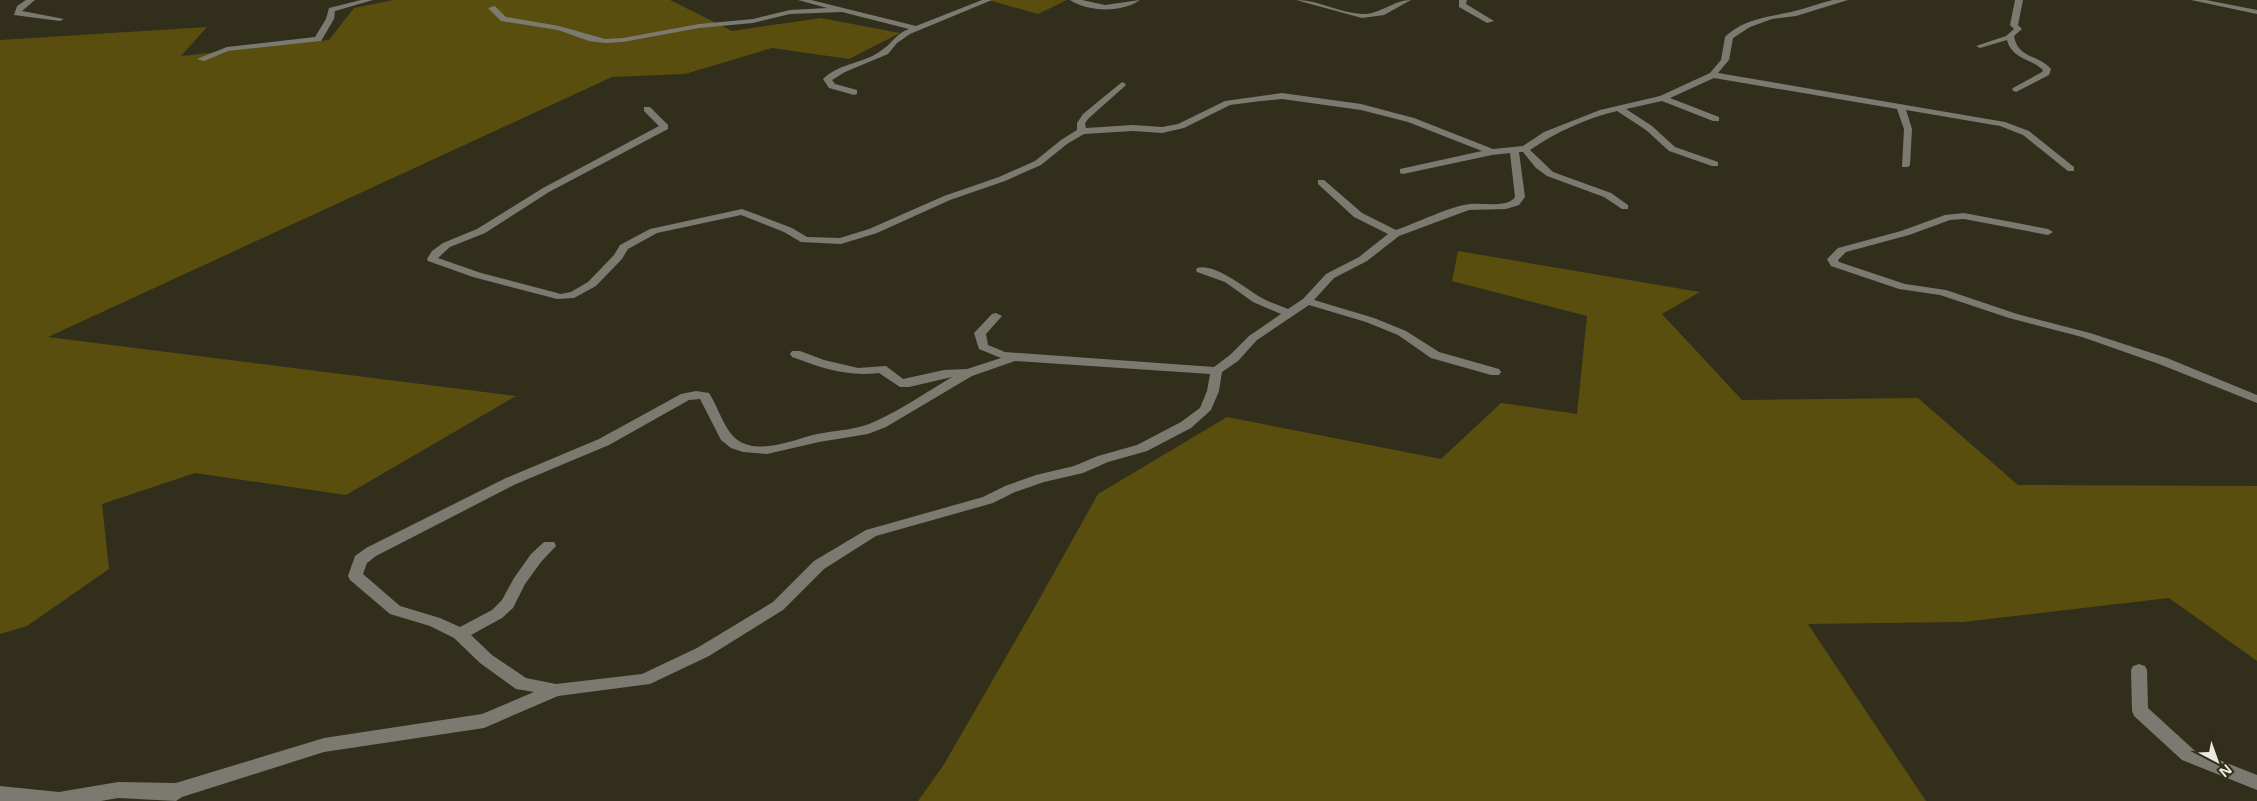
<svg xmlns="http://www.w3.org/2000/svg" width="2257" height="801" font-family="'Noto Sans',sans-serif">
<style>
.green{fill:#594e0e}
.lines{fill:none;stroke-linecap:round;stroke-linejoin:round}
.minor{fill:#7b7a71;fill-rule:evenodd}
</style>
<rect width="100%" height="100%" fill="#312e1c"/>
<path class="green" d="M 393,0 L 670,0 L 732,31 L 821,18 L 900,33 L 849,59 L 772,48 L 685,74 L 612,77 L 48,337 L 516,396 L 346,495 L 195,473 L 102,504 L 109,569 L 27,626 L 0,634 L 0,40 L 207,27 L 181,56 L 329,40 L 354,8 Z
M 988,0 L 1067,0 L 1038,14 Z
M 1458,251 L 1700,292 L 1662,314 L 1742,400 L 1918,398 L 2018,485 L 2257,486 L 2257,661 L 2169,598 L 1963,622 L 1808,624 L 1926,801 L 918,801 L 943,766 L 1036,605 L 1098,494 L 1227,417 L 1441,459 L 1501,403 L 1577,414 L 1587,316 L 1452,281 Z"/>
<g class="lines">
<path class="minor" d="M 26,0 L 35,0 L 22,11 L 64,19 L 60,21 L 14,15 L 17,6 Z
M 361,0 L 373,0 L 335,11 L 334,19 L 321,41 L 228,51 L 204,61 L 197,59 L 227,47 L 315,37 L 326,19 L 329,8 Z
M 798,0 L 811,0 L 916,26 L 982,0 L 992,0 L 910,34 L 897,43 L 888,54 L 845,72 L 832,80 L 835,84 L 857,90 L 857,94 L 854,95 L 829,88 L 823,79 C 839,63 866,63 882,50 C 893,43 895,34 909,29 L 842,12 L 790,14 L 753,23 L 699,28 L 623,42 L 605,43 L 589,41 L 558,30 L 501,21 L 488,8 L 495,6 L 506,17 L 559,26 L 605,39 L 623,38 L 699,24 L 753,19 L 790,10 L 827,8 Z
M 1070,0 L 1082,0 L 1105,5 L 1140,0 C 1122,13 1088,12 1070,0 Z
M 1296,0 C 1319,0 1340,13 1362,14 C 1380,15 1393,0 1411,0 L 1384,15 L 1362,18 Z
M 1459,0 L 1467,0 L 1466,4 L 1494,21 L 1487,23 L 1459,7 Z
M 1833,0 L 1848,0 L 1796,16 L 1772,19 L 1750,27 L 1733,38 L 1729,60 L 1718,73 L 2005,122 L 2029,131 L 2074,167 L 2074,171 L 2068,171 L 2023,135 L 2000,126 L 1906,110 L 1912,129 L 1910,165 L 1908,167 L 1902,167 L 1904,129 L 1897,109 L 1714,78 L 1670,98 L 1719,117 L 1719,121 L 1713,121 L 1662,101 L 1626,109 L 1652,126 L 1675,147 L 1718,162 L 1718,166 L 1712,166 L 1669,151 L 1646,130 L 1617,111 C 1587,118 1556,132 1530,150 L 1553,172 L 1611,193 L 1628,205 L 1628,209 L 1622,209 L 1604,197 L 1547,176 L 1536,168 L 1523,152 L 1519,152 L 1525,197 L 1519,205 L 1506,209 L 1469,210 L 1399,236 L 1367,261 L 1334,278 L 1314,300 L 1374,318 L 1406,331 L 1439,352 L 1499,369 L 1501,372 L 1499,375 L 1491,375 L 1431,358 L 1398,335 L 1366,322 L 1309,305 L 1257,340 L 1238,361 L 1222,372 L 1219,391 L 1211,410 L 1191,428 L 1147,451 L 1108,462 L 1083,473 L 1044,482 L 1015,492 L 993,503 L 876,536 L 824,569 L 783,610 L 709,656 L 650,684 L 558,696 L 484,728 L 324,752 L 182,797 L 176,801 L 118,798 L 101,801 L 0,801 L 0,786 L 59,792 L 118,782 L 176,783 L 324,738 L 482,714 L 534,692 L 516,689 L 480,663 L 454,638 L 430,626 L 390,614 L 350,580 L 348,576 L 355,556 L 366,548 L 506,478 L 599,439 L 681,394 L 696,391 L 709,393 C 719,408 724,431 739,441 C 761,455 795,439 817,434 C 837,430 858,430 876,421 C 902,409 927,392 952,377 L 909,387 L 900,387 L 879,373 C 847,377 822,368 792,357 L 790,354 L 792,351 L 800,351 L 824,360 L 858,368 L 886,366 L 903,379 L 944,370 L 967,369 L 1001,358 L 979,349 L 974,333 L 992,314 L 996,313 L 1002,316 L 986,334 L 988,345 L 1005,352 L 1214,367 L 1230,355 L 1249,336 L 1281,314 L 1253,302 L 1225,282 L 1197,272 L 1196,270 L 1197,268 C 1215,263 1245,288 1260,297 C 1268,302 1279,305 1288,309 L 1303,299 L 1326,274 L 1359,257 L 1388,234 L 1354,217 L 1318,184 L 1318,180 L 1324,180 L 1362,213 L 1396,230 C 1414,224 1453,205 1470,204 C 1482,203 1508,208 1515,197 L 1510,153 L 1492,155 L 1403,174 L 1400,173 L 1400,169 L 1482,151 L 1408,122 L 1361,110 L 1282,99 L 1261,101 L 1230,105 L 1184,128 L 1162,133 L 1133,131 L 1084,134 L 1067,144 L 1041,165 L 1005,181 L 950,200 L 877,233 L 841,244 L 801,242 L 784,232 L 741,215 L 657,233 L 628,249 L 622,259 L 596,286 L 574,298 L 557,299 L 473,277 L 428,261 L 427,259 L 432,251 L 443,243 L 477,229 L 543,188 L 659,126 L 644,111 L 644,107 L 650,107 L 668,125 L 668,129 L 549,192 L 485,233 L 450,247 L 438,258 L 481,273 L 561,294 L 571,292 L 588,282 L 614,255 L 620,245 L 650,229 L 742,209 L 792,228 L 807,237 L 840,238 L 869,229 L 944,196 L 999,177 L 1035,161 L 1061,140 L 1077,130 L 1077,123 L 1083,114 L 1122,82 L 1126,84 L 1125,86 L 1089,118 L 1085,123 L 1086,128 L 1133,125 L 1162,127 L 1178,124 L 1225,101 L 1282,93 L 1361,104 L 1414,118 L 1493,149 L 1523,146 L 1544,132 L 1600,110 L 1660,96 L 1710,73 L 1721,60 L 1725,37 C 1743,19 1767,17 1791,12 C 1805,9 1819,3 1833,0 ZM 1015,361 L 1210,374 L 1207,391 L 1200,408 L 1181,422 L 1137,445 L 1098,456 L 1074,466 L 1036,475 L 1005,486 L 983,497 L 866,530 L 814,561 L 773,602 L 697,648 L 642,674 L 556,684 L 526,678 L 492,655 L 471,635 L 502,618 L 513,608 L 525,584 L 541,562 L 556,546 L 554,542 L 544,542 L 531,554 L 514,578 L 502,600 L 492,610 L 460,627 L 440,618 L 400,606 L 363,574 L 367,563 L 376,556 L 516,484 L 609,445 L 689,400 L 700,399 L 721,440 L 731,448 L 743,452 L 767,454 L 819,442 L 868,434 L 886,427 L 972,376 Z
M 2015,0 L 2023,0 L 2018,25 L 2022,29 L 2014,36 C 2018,59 2038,54 2051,69 L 2049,75 L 2016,92 L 2012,90 L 2013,88 L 2042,72 L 2043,70 C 2030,58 2012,59 2007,40 L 1980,48 L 1976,46 L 2006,36 L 2014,29 L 2010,25 Z
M 2191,0 L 2206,0 L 2257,10 L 2257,14 Z
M 1964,213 L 2048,229 L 2053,232 L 2048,235 L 1964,219 L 1950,220 L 1909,235 L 1846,252 L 1838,260 L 1839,262 L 1905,284 L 1946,290 L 2017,314 L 2090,333 L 2167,358 L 2257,395 L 2257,403 L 2159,364 L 2082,337 L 2009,318 L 1940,295 L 1899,289 L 1831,266 L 1827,259 L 1838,248 L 1901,231 L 1945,215 Z
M 2139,664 L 2145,666 L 2147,670 L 2148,708 L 2194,750 L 2257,775 L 2257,790 L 2182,760 L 2134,716 L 2132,711 L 2131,670 L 2133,666 Z"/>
</g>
<g transform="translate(2217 761) rotate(139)" stroke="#312e1c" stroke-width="4" paint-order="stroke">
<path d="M0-4L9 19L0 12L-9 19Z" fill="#eceadf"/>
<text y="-8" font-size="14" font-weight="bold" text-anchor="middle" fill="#eceadf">N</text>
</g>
</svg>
